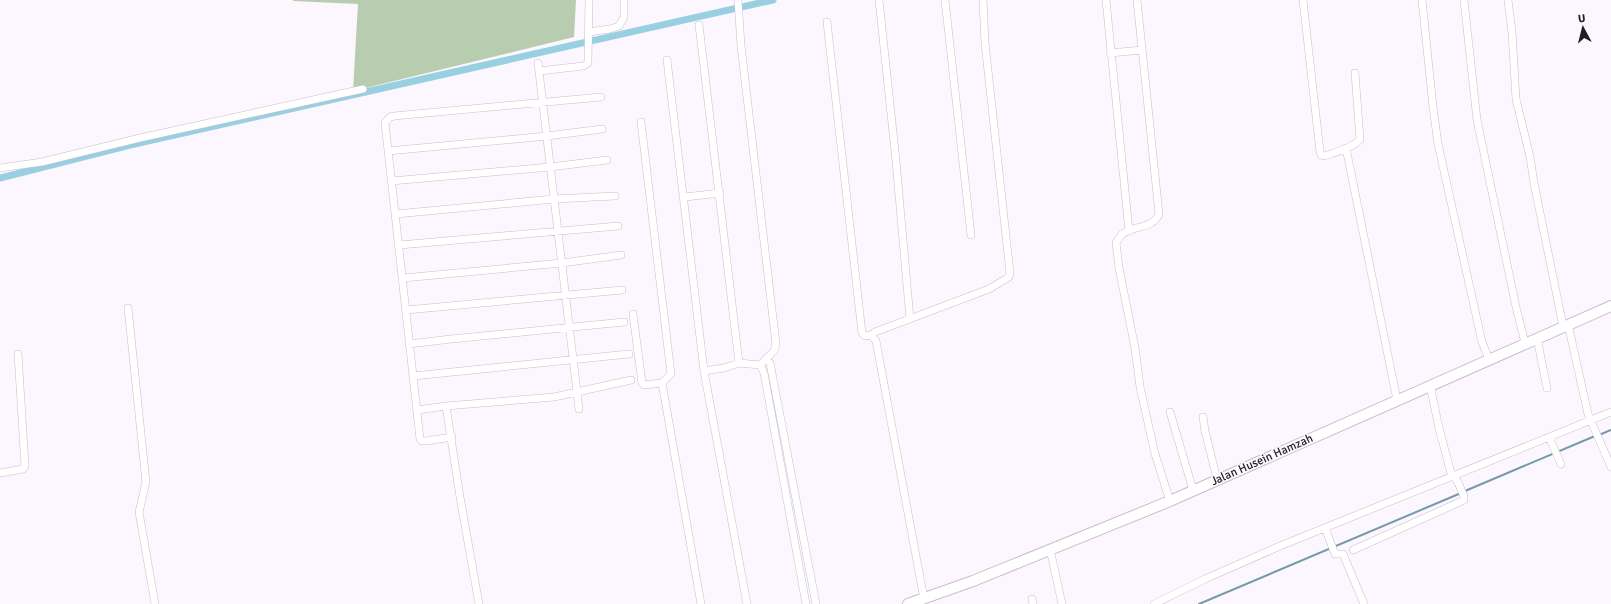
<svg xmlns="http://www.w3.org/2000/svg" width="1611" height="604" font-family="Signika,sans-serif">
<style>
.green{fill:#b8cdaf}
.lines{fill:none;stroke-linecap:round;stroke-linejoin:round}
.stream{stroke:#759aa8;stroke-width:2}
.canal{stroke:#99d0e1;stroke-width:7}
.street-casing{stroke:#cbbccf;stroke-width:8}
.secondary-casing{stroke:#cbbccf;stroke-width:12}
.street{stroke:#fff;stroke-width:7}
.secondary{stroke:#fff;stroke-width:10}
.labels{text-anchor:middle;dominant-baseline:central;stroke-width:3;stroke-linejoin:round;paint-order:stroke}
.street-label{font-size:12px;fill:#211c23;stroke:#fcf6fe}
</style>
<rect width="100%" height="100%" fill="#fcf6fe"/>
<path class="green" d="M 293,0 L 576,0 L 574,37 L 353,91 L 358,4 L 293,1 Z"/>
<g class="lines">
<path class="stream" d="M 1599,435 L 1611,430
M 1465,491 L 1595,436
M 1199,604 L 1461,493"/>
<path class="canal" d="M 0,178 L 130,145 L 773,0"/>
<defs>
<path id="street" d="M 738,0 L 741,46 L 776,344 L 774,351 L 760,365
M 879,0 L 896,161 L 910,319
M 945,0 L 971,235
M 1106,0 L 1129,231
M 1137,0 L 1159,214 C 1153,229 1135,225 1124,233 C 1120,235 1118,240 1116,243 L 1119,268 L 1135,348 L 1140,387 L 1155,454 L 1170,501
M 1303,0 L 1320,152 L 1321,155 L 1324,156 C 1336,152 1353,148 1360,139 L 1355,73
M 1422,0 L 1433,107 L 1438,144 L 1482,342 L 1489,359
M 1464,0 L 1477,120 L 1516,307 L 1525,343
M 1508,0 L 1512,32 L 1516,99 L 1530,157 L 1534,183 L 1563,326
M 827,22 L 862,333 L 865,336 L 871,335 L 876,341 L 924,599
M 699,25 L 739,363
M 588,32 L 610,29 L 619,26 L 624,17 L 624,0
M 1110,53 L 1142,50
M 667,60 L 704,371 L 724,368 L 739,363 L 760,365 L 764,373 L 806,604
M 539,71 L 583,66 L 588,63 L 589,0
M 1346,148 L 1397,400
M 388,151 L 547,136 L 602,129
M 0,168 L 42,162 L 140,138 L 363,89
M 391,181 L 550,167 L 607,160
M 685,197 L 720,193
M 396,214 L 554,199 L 615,196
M 399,245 L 618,226
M 403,278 L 562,263 L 621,255
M 128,308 L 146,482 L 139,512 L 155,604
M 406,310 L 622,290
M 633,314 L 642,383 L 644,385 L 662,383 L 671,374 L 641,122
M 1568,324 L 1588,414 L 1611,467
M 871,335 L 875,332 L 989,289 L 1009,277 L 1010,273 L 985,43 L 983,0
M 1537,338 L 1547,388
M 409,344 L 451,339 L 624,322
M 770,363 L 816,604
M 704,371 L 747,604
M 413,376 L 629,354
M 662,383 L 701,604
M 1430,385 L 1439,428 L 1452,477
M 446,406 L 554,397 L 577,392 L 538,63
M 579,409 L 577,392 L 631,380
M 417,410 L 446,406 L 460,497 L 479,604
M 1170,412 L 1193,490
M 1203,417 L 1205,431 L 1217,479
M 452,437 L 426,441 L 422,441 L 420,439 L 385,123 L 390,117 L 394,116 L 601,97
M 1549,437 L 1561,464
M 0,473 L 23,469 L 25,466 L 18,354
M 1325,528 L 1335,554 L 1343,554 L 1364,604
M 1050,549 L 1062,604
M 1353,550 L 1462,501 L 1464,500 L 1464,496 L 1455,476
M 1032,599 L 1033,604
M 1154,604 L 1205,579 L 1280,546 L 1611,412"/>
<path id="secondary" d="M 908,604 L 973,581 L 1170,501 L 1611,306"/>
</defs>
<use href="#street" class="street-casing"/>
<use href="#secondary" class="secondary-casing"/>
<use href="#street" class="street"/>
<use href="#secondary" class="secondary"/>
</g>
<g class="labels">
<g class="street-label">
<text transform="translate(1262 460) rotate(-24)">Jalan Husein Hamzah</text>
</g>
</g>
<g transform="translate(1583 28) rotate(353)" stroke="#fcf6fe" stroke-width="3" paint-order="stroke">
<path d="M0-3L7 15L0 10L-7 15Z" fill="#211c23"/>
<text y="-6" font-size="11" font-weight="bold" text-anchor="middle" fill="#211c23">U</text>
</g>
</svg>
